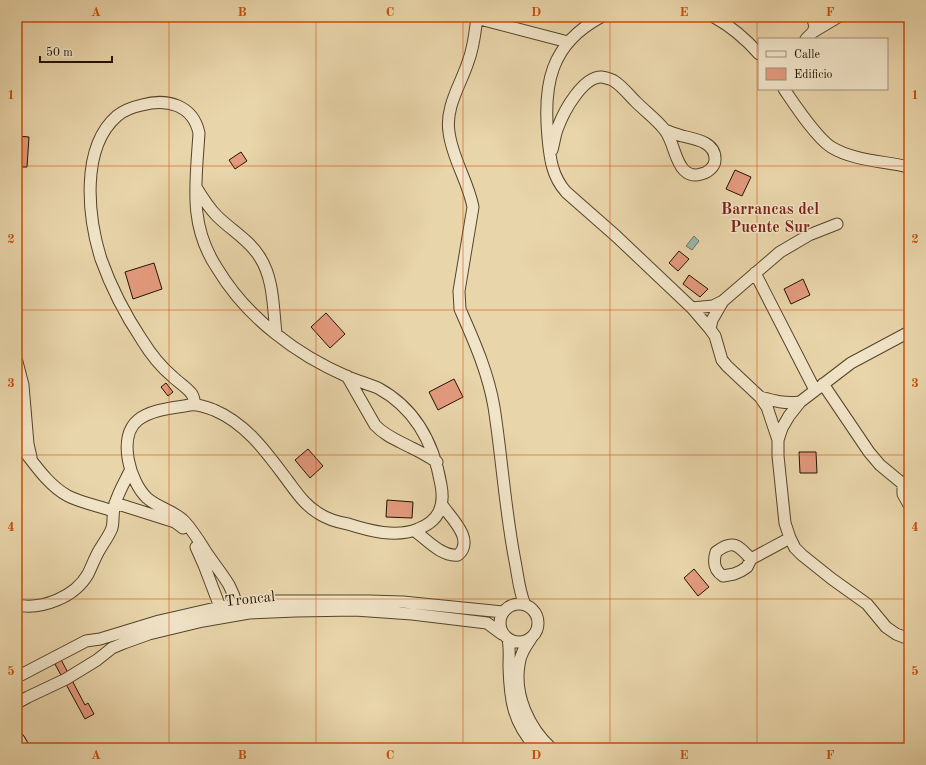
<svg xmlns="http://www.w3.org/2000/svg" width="926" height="765" font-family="'Old Standard TT',serif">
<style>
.water{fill:#99b8af;stroke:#697669}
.building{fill:#e49a7e;stroke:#221300}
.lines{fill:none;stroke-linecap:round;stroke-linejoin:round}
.minor-casing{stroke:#54442a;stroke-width:13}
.secondary-casing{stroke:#221300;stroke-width:18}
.minor{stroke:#f1e4c8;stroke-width:11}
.secondary{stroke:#f1e4c8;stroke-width:16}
.grid{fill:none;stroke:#ca4e0a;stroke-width:1;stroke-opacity:0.55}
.labels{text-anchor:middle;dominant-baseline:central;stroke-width:3;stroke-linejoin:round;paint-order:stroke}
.street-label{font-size:15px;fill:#221300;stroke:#f1e4c8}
.neighbourhood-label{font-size:16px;font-weight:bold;fill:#7a1f14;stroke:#f1e4c8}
.neatline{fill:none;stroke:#ca4e0a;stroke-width:1.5}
.grid-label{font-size:13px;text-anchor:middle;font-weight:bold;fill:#ca4e0a}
</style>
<rect width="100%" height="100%" fill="#e9d5aa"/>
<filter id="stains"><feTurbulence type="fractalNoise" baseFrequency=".005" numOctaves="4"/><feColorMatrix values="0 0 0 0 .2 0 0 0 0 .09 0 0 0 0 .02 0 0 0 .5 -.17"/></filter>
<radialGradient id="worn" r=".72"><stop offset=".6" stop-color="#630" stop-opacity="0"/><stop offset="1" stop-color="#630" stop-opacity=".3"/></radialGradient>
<path class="water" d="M 694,236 L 699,241 L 692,250 L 686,246 Z"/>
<path class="building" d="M 17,136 L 29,137 L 27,167 L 17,167 Z
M 241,152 L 247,161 L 235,169 L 229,160 Z
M 735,170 L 751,177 L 742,196 L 726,189 Z
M 679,251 L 689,259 L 678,271 L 669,263 Z
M 154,263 L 162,289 L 133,299 L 125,272 Z
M 689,275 L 708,289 L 700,297 L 683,284 Z
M 803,279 L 810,295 L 791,304 L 784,289 Z
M 326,313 L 345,334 L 330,348 L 311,327 Z
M 454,379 L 463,397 L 438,410 L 429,392 Z
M 166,383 L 173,392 L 168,396 L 161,387 Z
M 308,449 L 323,466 L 310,478 L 295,460 Z
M 799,452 L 816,452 L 817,473 L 800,473 Z
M 387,500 L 413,502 L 412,518 L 386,517 Z
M 694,569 L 709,587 L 698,596 L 684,578 Z
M 57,652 L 85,705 L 88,703 L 94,714 L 85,719 L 50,655 Z"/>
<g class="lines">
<defs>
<path id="minor" d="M 477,17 C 475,32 474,47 468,62 C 461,84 445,107 449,132 C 452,158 468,181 473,207 L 459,291 L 460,309 C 474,341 488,372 494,407 C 502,458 505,510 515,561 C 518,576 519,591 525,605
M 601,17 C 550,44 543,85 548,138 C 550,159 552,176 566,192 L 616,236 L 692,308 L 710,329 L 715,336 L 722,360 L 727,366 L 760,397 L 767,407 L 778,440 L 778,456 L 785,523 L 790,538 L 795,548 L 802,555 L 832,579 L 867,604 L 886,627 L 896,634 L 909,639
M 714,17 C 732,27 746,39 759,54
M 812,17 L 815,26 L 813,32
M 476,18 L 568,42
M 806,39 L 813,32 L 838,17
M 784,89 C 795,105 815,136 831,147 C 854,161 884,161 909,167
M 552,150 C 554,143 555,134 558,127 C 564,111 583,76 602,77 C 606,78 611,79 614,81 C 622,86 629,95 636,102 C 645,111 656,119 664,129 C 674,141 674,160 684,170 C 689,175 695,176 701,174 C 707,173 715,167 715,160 C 716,142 695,139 682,136 C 676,134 670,132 665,130
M 196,187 C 202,197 209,208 217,216 C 231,230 249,240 259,256 C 274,278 273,308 276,333
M 755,273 L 815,390
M 692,308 L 713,306 L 723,301
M 710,329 L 712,320 L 723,301 L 780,252 L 809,235 L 837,224
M 17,362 L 23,385 L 28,444 L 31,457
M 347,376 L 375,425 C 385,436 399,441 412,448 C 421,452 429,457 437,462
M 823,384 L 869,452 L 880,465 L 903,484
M 760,397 C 774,401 785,404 800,402
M 195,404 C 194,401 194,396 191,393 C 186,387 178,382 173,377 C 161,367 150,353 142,340 C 126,316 111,287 101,259 C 88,218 80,148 117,116 C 124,110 133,107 142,105 C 167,98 193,105 199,133 C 196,183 188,224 217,268 C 232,293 253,316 276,334 C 297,351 323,366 348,377 C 358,381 368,384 378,388 C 415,408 434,444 441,485 C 445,506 439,521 418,529 C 396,538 370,531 348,524 C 337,522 327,519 318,513 C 305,505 297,493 288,481 C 267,453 247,424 214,410 C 206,407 198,404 190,405 C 174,408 152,409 138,420 C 117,437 130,482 147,498 C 158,508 175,511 185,522 C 194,532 201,544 208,555 C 215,565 223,575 229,585 C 232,591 235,598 237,605
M 778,440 L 782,428 L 789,416 L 800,402 L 851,363 L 909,332
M 17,442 C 32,460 47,485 68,496 C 82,503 99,506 113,511
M 908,480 L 903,484 L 903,494 L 909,505
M 115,503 L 175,522 L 183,528
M 415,531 C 427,540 442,557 458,555 C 475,540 452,519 442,505
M 196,547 L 204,565 L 220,607
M 751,559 C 738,545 733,539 716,552 C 713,562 714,570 723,576 L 734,574 L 741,571 L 747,567 L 751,559 L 790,538
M500 623a19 19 0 1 1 38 0a19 19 0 1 1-38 0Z
M 17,605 C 42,610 75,597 88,574 C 92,566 95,557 100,549 C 104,542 109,536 112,528 C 114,520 112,512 115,504 C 118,493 125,481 130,471
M 532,637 C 526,646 520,654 519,665 C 514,695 529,728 551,748
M 508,639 C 510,649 509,657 509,667 C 510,701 513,722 536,748
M 17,677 L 86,641 L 100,639 L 159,621 L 220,607 L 237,605 L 274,601 L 369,601 L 403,602 L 503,612
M 17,703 L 28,697 L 66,679 L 97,660 L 112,648 L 124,643 L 149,634 L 203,621 L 249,613 L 296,611 L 355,610 L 412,614 L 487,623 L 502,634"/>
<path id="secondary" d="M 17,741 L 21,748"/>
</defs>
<use href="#minor" class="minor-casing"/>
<use href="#secondary" class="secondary-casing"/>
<use href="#minor" class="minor"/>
<use href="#secondary" class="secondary"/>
</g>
<path class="grid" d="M 169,17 L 169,748M 316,17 L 316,748M 463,17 L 463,748M 610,17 L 610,748M 757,17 L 757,748M 17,166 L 909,166M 17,310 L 909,310M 17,455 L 909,455M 17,599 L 909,599"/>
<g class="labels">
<g class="street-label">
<text transform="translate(250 600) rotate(-6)">Troncal</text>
</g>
<g class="neighbourhood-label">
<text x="770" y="210">Barrancas del<tspan x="770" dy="18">Puente Sur</tspan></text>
</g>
</g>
<rect width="926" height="765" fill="none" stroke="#e9d5aa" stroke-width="44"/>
<rect x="758" y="38" width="130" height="52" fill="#f1e4c8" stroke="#9e9078"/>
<rect x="766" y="51" width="20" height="6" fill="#f1e4c8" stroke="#9e9078"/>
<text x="794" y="58" font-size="12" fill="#221300">Calle</text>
<rect x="766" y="68" width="20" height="12" fill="#e49a7e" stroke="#9e9078"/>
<text x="794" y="78" font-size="12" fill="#221300">Edificio</text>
<path d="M40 56v6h72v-6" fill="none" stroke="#221300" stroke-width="2"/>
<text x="46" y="56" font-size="12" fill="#221300" stroke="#f1e4c8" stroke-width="3" paint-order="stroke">50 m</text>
<rect x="22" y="22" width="882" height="721" class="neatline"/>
<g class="grid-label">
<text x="96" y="16">A</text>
<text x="242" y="16">B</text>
<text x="390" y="16">C</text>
<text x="536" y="16">D</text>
<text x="684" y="16">E</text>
<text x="830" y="16">F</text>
<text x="11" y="99">1</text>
<text x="915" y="99">1</text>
<text x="11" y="243">2</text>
<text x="915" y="243">2</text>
<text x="11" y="387">3</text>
<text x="915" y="387">3</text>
<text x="11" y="531">4</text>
<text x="915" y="531">4</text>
<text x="11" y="675">5</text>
<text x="915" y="675">5</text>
<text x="96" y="759">A</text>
<text x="242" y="759">B</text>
<text x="390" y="759">C</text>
<text x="536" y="759">D</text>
<text x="684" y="759">E</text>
<text x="830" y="759">F</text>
</g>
<rect width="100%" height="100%" filter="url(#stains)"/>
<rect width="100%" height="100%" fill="url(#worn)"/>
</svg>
